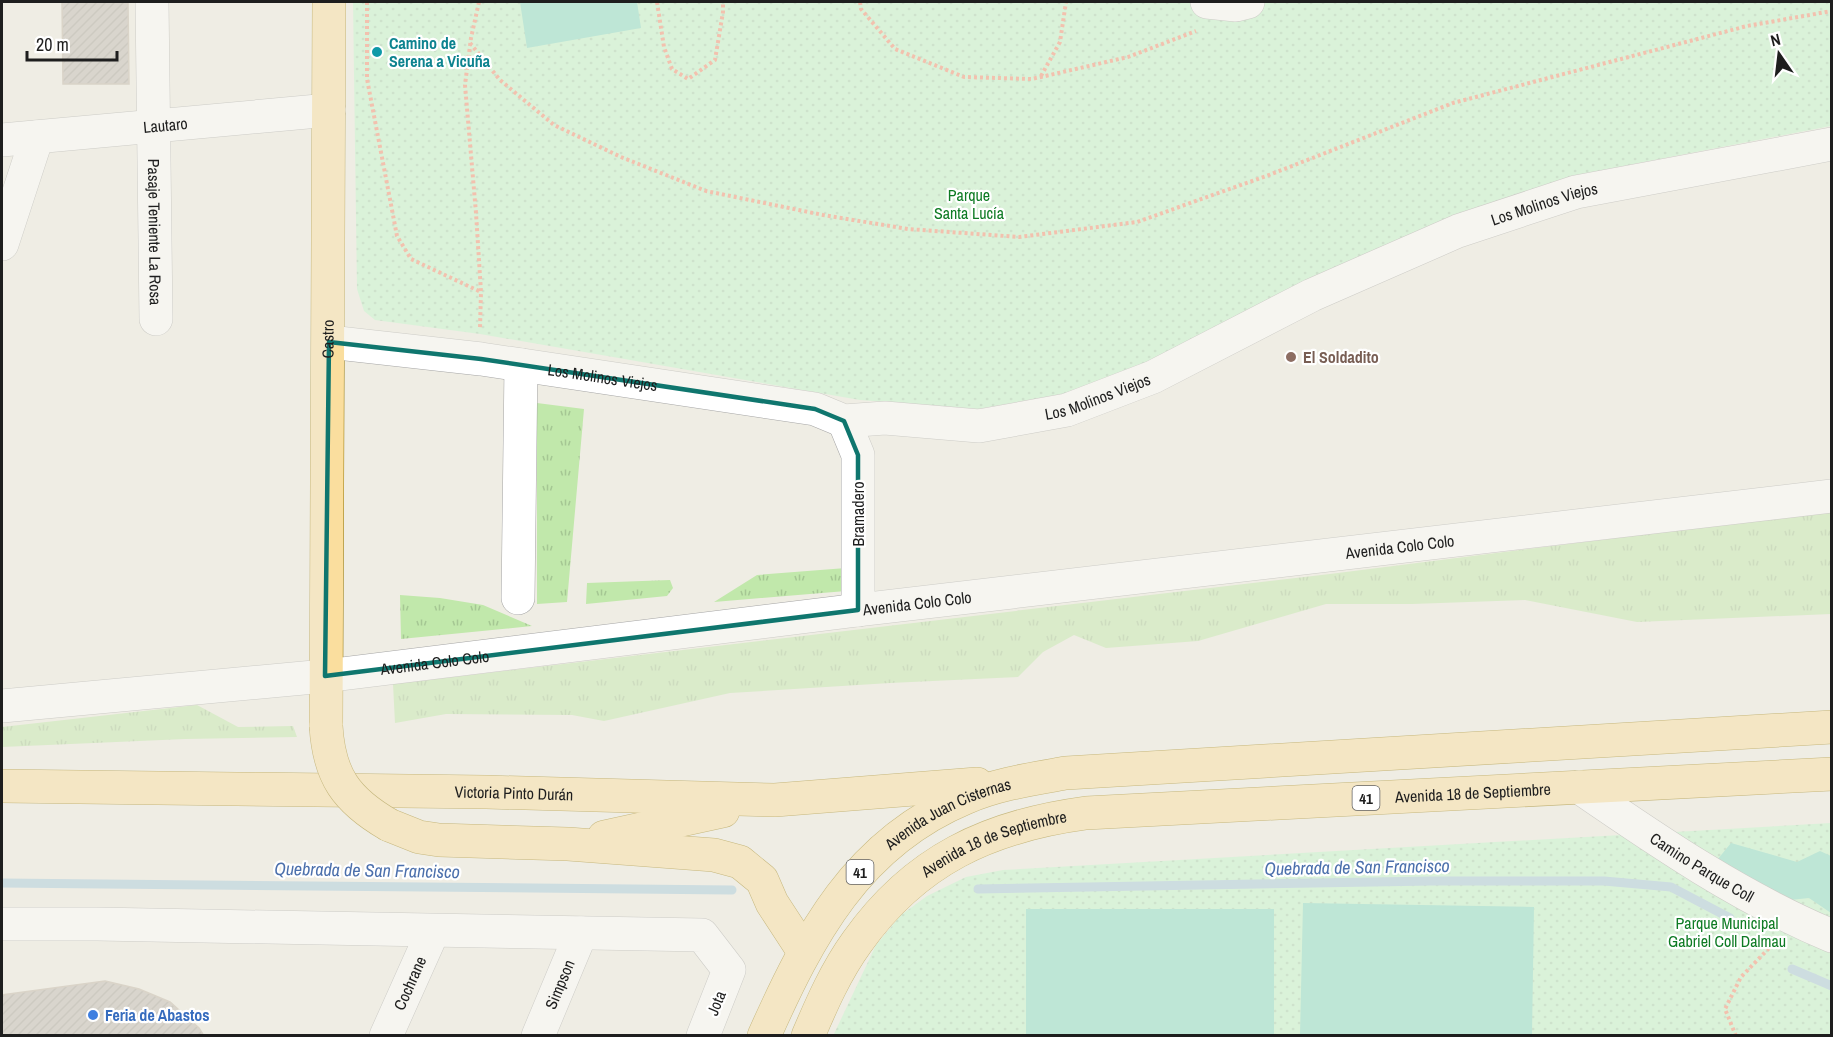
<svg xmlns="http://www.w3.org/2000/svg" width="1833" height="1037" font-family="'Archivo Narrow',sans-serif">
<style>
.grass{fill:url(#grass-tufts)}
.park{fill:url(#park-dots)}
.pitch{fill:#84ddc5}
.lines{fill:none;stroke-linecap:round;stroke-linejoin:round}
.stream{stroke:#a5c9dc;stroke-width:9}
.building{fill:url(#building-hatch);stroke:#c0b5a7;stroke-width:1.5}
.minor-casing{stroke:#a5a5a5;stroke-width:34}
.major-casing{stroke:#957703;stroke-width:34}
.path{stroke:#f78d6d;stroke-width:4;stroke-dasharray:3 3;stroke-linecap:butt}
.minor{stroke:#fff;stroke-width:33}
.major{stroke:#fade9e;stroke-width:33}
.major-bridge-casing{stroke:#957703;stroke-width:34;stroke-linecap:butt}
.major-bridge{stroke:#fade9e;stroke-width:33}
.marked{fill:none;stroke:#0f766e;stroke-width:4.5;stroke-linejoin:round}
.culture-dot{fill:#0f9aa8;stroke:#fff;stroke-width:2}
.education-dot{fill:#8d6e63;stroke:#fff;stroke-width:2}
.shop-dot{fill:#3f7fe0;stroke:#fff;stroke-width:2}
.labels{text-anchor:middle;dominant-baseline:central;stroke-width:4.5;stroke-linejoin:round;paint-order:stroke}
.shield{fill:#fff;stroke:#626262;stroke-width:1.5}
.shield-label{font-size:15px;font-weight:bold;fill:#1e1e1e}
.culture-label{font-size:16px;font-weight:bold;fill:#0d838f;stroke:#fff;text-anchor:start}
.street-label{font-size:16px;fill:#1e1e1e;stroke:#fff}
.park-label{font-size:16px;fill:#0e7b24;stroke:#fff}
.education-label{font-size:16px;font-weight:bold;fill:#785e54;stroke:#fff;text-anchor:start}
.shop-label{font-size:16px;font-weight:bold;fill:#366cbe;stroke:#fff;text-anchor:start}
.water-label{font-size:18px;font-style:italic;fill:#4c70ac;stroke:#fff}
</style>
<defs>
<pattern id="grass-tufts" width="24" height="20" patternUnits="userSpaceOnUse" patternTransform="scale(1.5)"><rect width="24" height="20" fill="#c1e8ab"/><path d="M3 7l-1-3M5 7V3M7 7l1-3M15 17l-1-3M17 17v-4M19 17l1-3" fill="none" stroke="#a5c793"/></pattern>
<pattern id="park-dots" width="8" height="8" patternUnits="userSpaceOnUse" patternTransform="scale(1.5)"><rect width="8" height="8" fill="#c2f8cd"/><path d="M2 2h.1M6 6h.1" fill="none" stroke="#a6d4b0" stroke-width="1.8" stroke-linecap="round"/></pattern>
<pattern id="building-hatch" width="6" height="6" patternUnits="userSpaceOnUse" patternTransform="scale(1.5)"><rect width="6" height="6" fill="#bfb9b1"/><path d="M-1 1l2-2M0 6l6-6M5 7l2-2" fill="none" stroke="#a49f98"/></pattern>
</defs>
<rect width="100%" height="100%" fill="#efede4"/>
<path class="grass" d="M 537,403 L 584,409 L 567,602 L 537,604 Z
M 1831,511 L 1831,614 L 1637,622 L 1525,600 L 1412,604 L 1326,604 L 1198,641 L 1106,648 L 1074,635 L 1043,652 L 1018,677 L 890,683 L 730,693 L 604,721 L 572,715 L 446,714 L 395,723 L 393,684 L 1330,574 Z
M 846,568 L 846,591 L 714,602 L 757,575 Z
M 670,580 L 673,588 L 667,596 L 586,604 L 587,583 Z
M 400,595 L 440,598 L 483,605 L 532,626 L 401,639 Z
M 197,705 L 238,727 L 293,726 L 297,737 L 185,739 L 2,747 L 2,727 Z"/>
<path class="park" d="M 353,2 L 1831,2 L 1831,126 L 1572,176 L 1452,216 L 1305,281 L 1146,362 L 1063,394 L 978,409 L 860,400 L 480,334 L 375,320 L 364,311 L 357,289 Z
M 1831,823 L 1831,1035 L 833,1036 L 876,945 L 901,915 L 927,896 L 966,877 L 1003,870 Z"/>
<path class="pitch" d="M 520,2 L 637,2 L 641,28 L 527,48 Z
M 1731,843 L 1797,862 L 1820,851 L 1831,856 L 1831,913 L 1809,898 L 1790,900 L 1713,865 Z
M 1303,903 L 1534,907 L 1532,1035 L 1300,1035 Z
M 1026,909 L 1274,909 L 1274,1035 L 1026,1035 Z"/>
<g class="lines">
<path class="stream" d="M 2,883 L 732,890
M 978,889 L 1431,881 L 1604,881 L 1671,887 L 1730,918
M 1792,969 L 1832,986"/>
</g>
<path class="building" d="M 62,2 L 128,2 L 129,84 L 63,84 Z
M 105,981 L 139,989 L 170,1002 L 199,1028 L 204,1036 L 2,1036 L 2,995 Z"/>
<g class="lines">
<defs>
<g id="minor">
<path id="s1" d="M 152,2 L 156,319"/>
<path d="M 1207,2 L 1236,5 L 1248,2"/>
<path id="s2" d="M 2,140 L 329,110"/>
<path d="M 2,244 L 37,137"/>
<path id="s3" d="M 329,342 L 481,359 L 815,409 L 844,421 L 885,418 L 979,426 L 1067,410 L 1153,377 L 1312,295 L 1458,231 L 1576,192 L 1832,144"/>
<path d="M 844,421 L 858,455 L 858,610"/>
<path d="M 518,598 L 521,365"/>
<path id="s4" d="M 2,706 L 325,676 L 858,610 L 1832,496"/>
<path id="s5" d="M 1579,787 C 1659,842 1741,898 1832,936"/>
<path d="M 2,924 L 97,924 L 702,935 L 729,970 L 703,1036"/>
<path id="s6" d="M 386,1036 L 433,931"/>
<path id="s7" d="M 538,1036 L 581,933"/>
</g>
<g id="major">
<path id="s8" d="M 326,726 L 329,2"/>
<path id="s9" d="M 2,786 L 486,792 L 775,800 L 977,784"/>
<path d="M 389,825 L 419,837 L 439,840 L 568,844 L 714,855 L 740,862 L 762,880 L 772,903 L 804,952"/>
<path d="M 604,837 L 723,811"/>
<path id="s10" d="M 764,1036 C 809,935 857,843 965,798 C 997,784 1032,779 1066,773 L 1832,727"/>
<path id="s11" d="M 808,1036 C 822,1003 836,971 857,942 C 915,860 989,826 1086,813 L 1832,774"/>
</g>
</defs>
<use href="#minor" class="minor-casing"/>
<use href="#major" class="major-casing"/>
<path class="path" d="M 367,2 L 367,79 L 397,236 L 411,259 L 481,292
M 479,2 L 471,38 L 465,85 L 476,213 L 481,292 L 480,328
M 657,2 L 664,47 L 672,69 L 688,79 L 715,60 L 723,12 L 723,2
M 860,2 L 861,9 L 895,49 L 964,77 L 1031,79 L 1041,77 L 1128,57 L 1196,31
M 470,43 L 500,80 L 554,125 L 621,157 L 706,191 L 823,215 L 908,229 L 1019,237 L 1137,222 L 1269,175 L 1453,103 L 1747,26 L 1832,11
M 1041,76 L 1060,42 L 1066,2
M 1736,1036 L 1725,1009 L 1741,977 L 1774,943"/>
<use href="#minor" class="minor"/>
<use href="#major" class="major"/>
<defs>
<path id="major-bridge" d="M 326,726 C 329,776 346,800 389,825"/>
</defs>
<use href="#major-bridge" class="major-bridge-casing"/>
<use href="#major-bridge" class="major-bridge"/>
</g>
<path d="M0 0H1833V1037H0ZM 329,342 L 481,359 L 815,409 L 844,421 L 858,455 L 858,610 L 325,676 Z" fill="#efede4" fill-opacity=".55" fill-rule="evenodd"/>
<path class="marked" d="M 329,342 L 481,359 L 815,409 L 844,421 L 858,455 L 858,610 L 325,676 Z"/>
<circle class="culture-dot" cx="377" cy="52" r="6"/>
<circle class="education-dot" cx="1291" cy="357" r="6"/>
<circle class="shop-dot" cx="93" cy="1015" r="6"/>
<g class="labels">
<g class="shield">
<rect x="1352.5" y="786" width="27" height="24" rx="4.5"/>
<rect x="846.5" y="860" width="27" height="24" rx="4.5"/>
</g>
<g class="shield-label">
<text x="1366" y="798">41</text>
<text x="860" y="872">41</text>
</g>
<g class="culture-label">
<text x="389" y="43">Camino de<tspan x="389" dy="18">Serena a Vicuña</tspan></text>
</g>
<g class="street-label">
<text stroke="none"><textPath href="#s2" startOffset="164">Lautaro</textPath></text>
<text stroke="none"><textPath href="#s3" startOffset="1268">Los Molinos Viejos</textPath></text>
<text stroke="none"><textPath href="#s1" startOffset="230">Pasaje Teniente La Rosa</textPath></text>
<text stroke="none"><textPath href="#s8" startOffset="387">Castro</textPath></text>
<text stroke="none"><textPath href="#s3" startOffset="276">Los Molinos Viejos</textPath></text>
<text stroke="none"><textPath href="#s3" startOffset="780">Los Molinos Viejos</textPath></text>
<text transform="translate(858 514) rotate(-90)">Bramadero</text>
<text stroke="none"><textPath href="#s4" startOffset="1407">Avenida Colo Colo</textPath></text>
<text stroke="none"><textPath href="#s4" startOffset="921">Avenida Colo Colo</textPath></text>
<text stroke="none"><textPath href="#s4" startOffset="435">Avenida Colo Colo</textPath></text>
<text stroke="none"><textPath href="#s11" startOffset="765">Avenida 18 de Septiembre</textPath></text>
<text stroke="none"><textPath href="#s9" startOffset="512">Victoria Pinto Durán</textPath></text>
<text stroke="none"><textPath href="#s10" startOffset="298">Avenida Juan Cisternas</textPath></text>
<text stroke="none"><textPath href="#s11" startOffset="280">Avenida 18 de Septiembre</textPath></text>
<text stroke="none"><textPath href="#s5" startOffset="147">Camino Parque Coll</textPath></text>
<text stroke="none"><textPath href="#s6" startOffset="58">Cochrane</textPath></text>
<text stroke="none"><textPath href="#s7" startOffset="56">Simpson</textPath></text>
<text transform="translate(716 1003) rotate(-68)">Jota</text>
</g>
<g class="park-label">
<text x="969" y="195">Parque<tspan x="969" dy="18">Santa Lucía</tspan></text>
<text x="1727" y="923">Parque Municipal<tspan x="1727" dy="18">Gabriel Coll Dalmau</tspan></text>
</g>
<g class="education-label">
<text x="1303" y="357">El Soldadito</text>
</g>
<g class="shop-label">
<text x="105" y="1015">Feria de Abastos</text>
</g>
<g class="water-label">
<text transform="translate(1357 867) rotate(-1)">Quebrada de San Francisco</text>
<text transform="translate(367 870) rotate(1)">Quebrada de San Francisco</text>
</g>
</g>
<rect width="1833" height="1037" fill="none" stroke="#1e1e1e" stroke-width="6"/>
<g transform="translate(1779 54) rotate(346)" stroke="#ffffff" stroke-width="4.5" paint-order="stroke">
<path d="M0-4.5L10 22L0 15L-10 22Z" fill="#1e1e1e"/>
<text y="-9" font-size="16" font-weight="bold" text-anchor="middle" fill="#1e1e1e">N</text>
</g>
<path d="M27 51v9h90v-9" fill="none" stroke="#1e1e1e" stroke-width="3"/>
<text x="36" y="51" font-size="18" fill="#1e1e1e" stroke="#ffffff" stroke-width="4.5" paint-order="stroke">20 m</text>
</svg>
